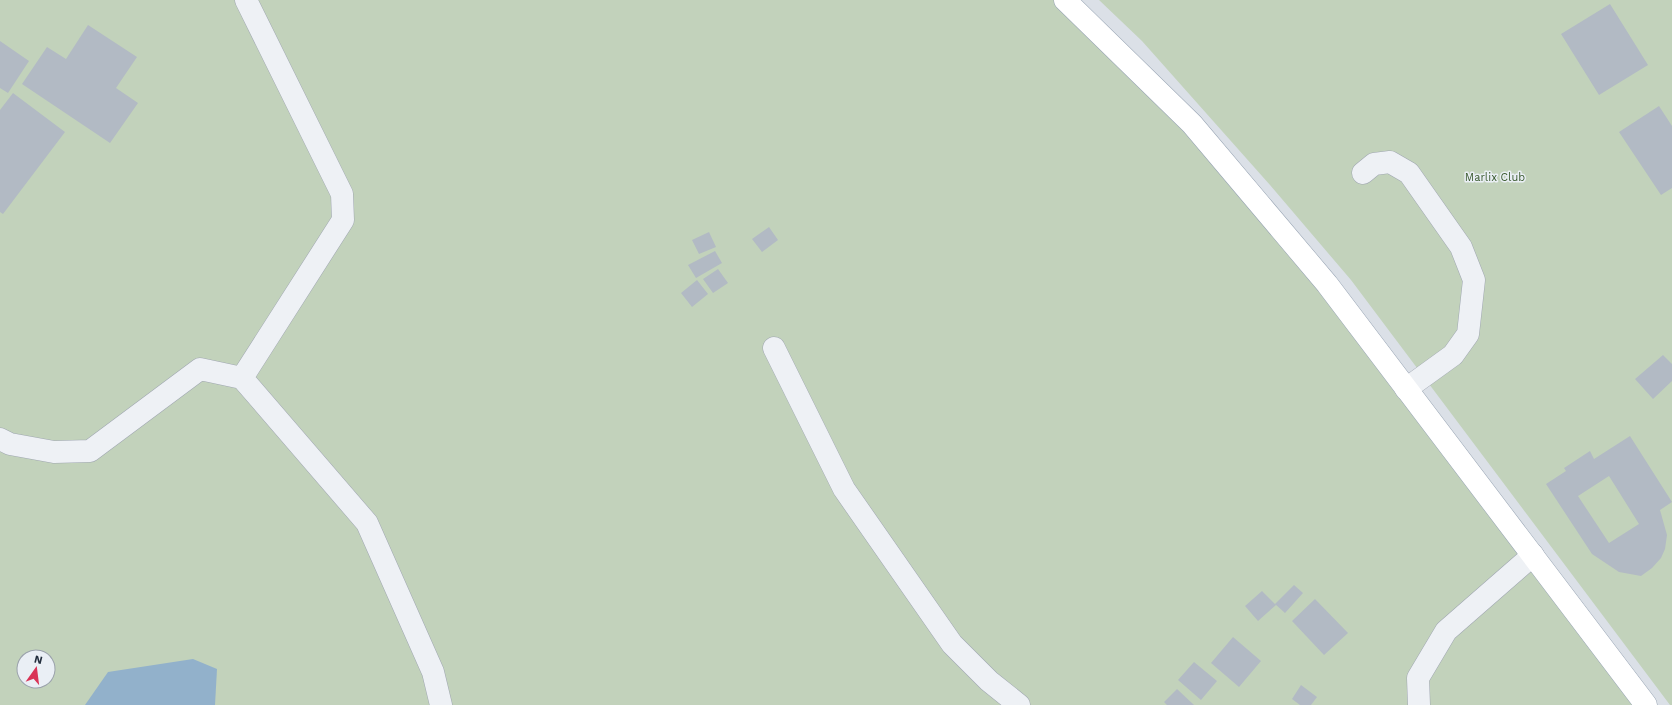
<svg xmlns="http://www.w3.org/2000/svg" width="1672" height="705" font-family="'Work Sans',sans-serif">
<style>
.green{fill:#c2d2bb;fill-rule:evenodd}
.water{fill:#92b1cb}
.building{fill:#b2bac4;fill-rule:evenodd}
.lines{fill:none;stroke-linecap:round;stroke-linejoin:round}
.minor-casing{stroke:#a0a7b1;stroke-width:23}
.major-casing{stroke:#99a5b4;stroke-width:23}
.minor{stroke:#eef1f5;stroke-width:22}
.major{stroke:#fff;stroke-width:22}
.labels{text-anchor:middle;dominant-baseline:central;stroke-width:3;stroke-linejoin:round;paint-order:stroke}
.park-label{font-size:11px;fill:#3b5b30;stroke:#eaeff5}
</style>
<rect width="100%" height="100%" fill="#dbe0e7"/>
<path class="green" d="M 0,0 L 1063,0 L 1249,190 L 1646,705 L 0,705 ZM 24,657 L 48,657 L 48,681 L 24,681 Z
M 1099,0 L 1672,0 L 1672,705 L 1670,705 L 1351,280 L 1270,185 L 1142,41 Z"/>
<path class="water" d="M 193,659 L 217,669 L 215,705 L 85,705 L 108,672 Z"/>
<path class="building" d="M 1610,4 L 1648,65 L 1599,95 L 1561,34 Z
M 88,25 L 137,57 L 116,88 L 138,103 L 110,143 L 22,84 L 47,47 L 66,59 Z
M 0,41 L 29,61 L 8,93 L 0,88 Z
M 13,93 L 65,132 L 3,214 L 0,212 L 0,110 Z
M 1659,106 L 1672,126 L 1672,188 L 1661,195 L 1619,132 Z
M 769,227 L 778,240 L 762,252 L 752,239 Z
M 709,232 L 716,247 L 699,254 L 692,240 Z
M 715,251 L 722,263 L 696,278 L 688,265 Z
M 718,269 L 728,283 L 713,293 L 703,279 Z
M 697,280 L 708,294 L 692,307 L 681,293 Z
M 1663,355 L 1672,364 L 1672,381 L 1653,399 L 1635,379 Z
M 1630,436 L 1672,502 L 1660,510 L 1667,535 L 1665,549 L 1661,558 L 1652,568 L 1641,576 L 1619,572 L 1592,554 L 1546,484 L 1566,471 L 1564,468 L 1590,451 L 1594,459 ZM 1609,476 L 1639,524 L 1609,543 L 1578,496 Z
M 1294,585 L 1303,593 L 1285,613 L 1275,604 Z
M 1262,591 L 1276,605 L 1258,621 L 1245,606 Z
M 1315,599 L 1348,633 L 1324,655 L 1292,621 Z
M 1233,637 L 1261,661 L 1239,687 L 1211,663 Z
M 1194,662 L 1217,681 L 1201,700 L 1178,680 Z
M 1301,685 L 1317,697 L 1311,705 L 1300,705 L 1292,699 Z
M 1177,689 L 1194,705 L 1167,705 L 1164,702 Z"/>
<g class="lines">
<defs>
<path id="minor" d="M 1363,173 L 1374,164 L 1390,162 L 1409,173 L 1461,247 L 1474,280 L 1468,334 L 1453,355 L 1406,389
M 774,348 L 844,489 L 952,644 L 989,681 L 1019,705
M 242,378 L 343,220 L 342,194 L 246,0
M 0,439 L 10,444 L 54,452 L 90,451 L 200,369 L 242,378 L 367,523 L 433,672 L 441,705
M 1419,705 L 1418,678 L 1446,631 L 1533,555"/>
<path id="major" d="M 1065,0 L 1192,124 L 1327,284 L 1646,705"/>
</defs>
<use href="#minor" class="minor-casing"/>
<use href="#major" class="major-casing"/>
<use href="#minor" class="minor"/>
<use href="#major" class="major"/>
</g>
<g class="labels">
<g class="park-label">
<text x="1495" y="177">Marlix Club</text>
</g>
</g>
<g transform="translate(36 669) rotate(14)"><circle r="19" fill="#eaeff5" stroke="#9ba2ac"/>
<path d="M0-3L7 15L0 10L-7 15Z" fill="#d93356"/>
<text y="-6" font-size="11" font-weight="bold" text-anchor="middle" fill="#242f3e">N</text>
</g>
</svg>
